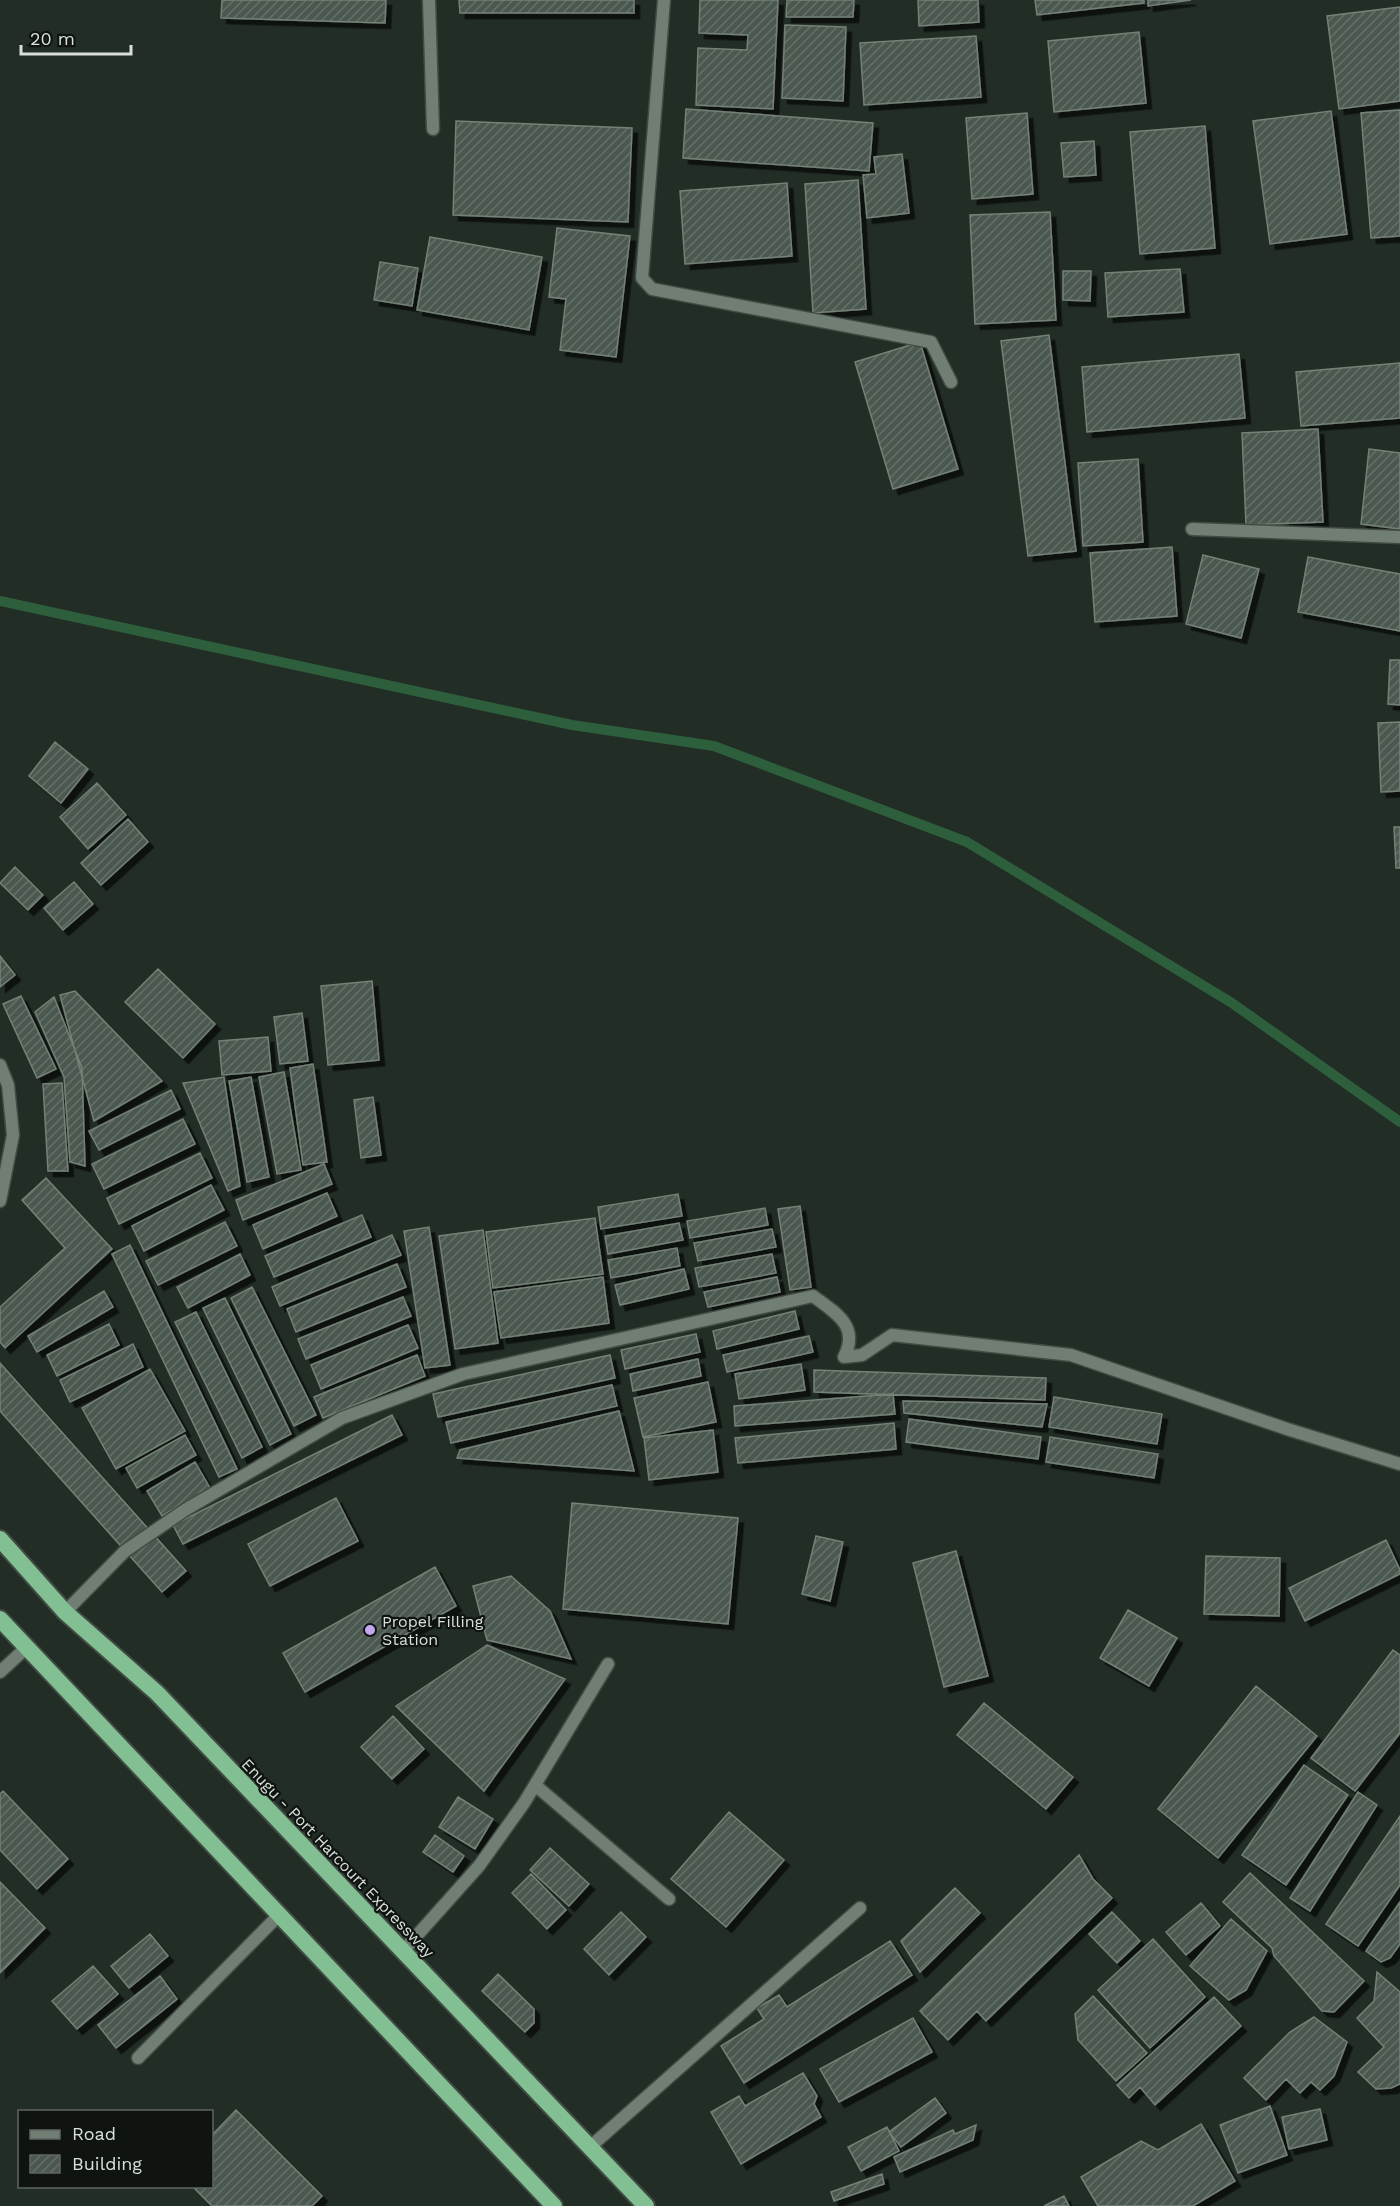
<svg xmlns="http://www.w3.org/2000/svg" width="1400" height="2206" font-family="'Work Sans',sans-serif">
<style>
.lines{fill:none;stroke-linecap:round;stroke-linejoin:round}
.stream{stroke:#2d5f3d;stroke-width:10}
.building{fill:url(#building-hatch);stroke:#748177;stroke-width:1.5;filter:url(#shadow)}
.service-casing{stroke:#414b43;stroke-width:15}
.minor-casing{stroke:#414b43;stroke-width:15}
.tertiary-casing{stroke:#414b43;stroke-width:15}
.trunk-casing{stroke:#414b43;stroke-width:20}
.service{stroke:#717e74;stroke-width:12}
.minor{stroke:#717e74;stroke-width:12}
.tertiary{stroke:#717e74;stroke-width:12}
.trunk{stroke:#82c094;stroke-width:16}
.poi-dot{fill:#c5a7f1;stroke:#0f1411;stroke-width:2}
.labels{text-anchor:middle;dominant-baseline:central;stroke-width:4.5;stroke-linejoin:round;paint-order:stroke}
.poi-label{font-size:16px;fill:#d9e0da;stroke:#0f1411;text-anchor:start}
.street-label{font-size:16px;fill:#d9e0da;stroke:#0f1411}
</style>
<defs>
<pattern id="building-hatch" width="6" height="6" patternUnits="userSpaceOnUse" patternTransform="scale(1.5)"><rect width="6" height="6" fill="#4c584f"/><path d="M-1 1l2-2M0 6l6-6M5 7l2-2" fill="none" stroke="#657068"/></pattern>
<filter id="shadow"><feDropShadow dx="5.5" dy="5.5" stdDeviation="0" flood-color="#0009"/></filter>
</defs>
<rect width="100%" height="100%" fill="#222d25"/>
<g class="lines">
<path class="stream" d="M 0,601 L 572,725 L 714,746 L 967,842 L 1232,1003 L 1400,1122"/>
</g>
<path class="building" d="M 222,0 L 386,0 L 385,23 L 221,18 Z
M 459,0 L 634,0 L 634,13 L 460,13 Z
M 700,0 L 778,0 L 773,109 L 696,105 L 698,48 L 747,50 L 748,35 L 699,33 Z
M 787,0 L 854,0 L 853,17 L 786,17 Z
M 918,0 L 978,0 L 979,22 L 919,26 Z
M 1035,0 L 1144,0 L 1144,3 L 1037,15 Z
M 1148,0 L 1191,0 L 1148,6 Z
M 1400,7 L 1400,101 L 1339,109 L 1327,16 Z
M 785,25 L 846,27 L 843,101 L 782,98 Z
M 1139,32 L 1146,103 L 1054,112 L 1048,41 Z
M 976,36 L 981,97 L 864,105 L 860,43 Z
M 686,109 L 873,123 L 869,171 L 683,158 Z
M 1400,110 L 1400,236 L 1371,238 L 1361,113 Z
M 1331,111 L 1347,234 L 1270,244 L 1253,121 Z
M 1027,113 L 1033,194 L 972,199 L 966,118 Z
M 456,121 L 632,128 L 628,222 L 453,215 Z
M 1205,126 L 1215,248 L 1140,254 L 1130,132 Z
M 1094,141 L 1096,175 L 1064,177 L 1061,143 Z
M 902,154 L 909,213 L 867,218 L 863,175 L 876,174 L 874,157 Z
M 858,180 L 866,309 L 813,313 L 805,184 Z
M 787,183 L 792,256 L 685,264 L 680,191 Z
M 1050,212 L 1056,320 L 975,324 L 970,215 Z
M 557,228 L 630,236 L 616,357 L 560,350 L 566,299 L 549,297 Z
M 430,237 L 542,257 L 529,330 L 417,310 Z
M 380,262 L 418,268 L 412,306 L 374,300 Z
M 1180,269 L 1184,312 L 1108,317 L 1105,273 Z
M 1063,271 L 1091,271 L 1090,301 L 1063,300 Z
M 1049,335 L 1076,551 L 1028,556 L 1001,341 Z
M 920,342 L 958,469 L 893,489 L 855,362 Z
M 1239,354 L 1245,418 L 1087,432 L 1082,367 Z
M 1400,363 L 1400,418 L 1301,426 L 1296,372 Z
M 1318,429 L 1323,522 L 1246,525 L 1242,433 Z
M 1369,449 L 1400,453 L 1400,529 L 1361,524 Z
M 1138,459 L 1143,542 L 1083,546 L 1078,463 Z
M 1172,547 L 1177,616 L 1095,622 L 1090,553 Z
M 1203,555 L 1259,569 L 1241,638 L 1186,624 Z
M 1308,557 L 1400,574 L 1400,631 L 1298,612 Z
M 1390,660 L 1400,660 L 1400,705 L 1388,704 Z
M 1400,722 L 1400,791 L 1381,792 L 1378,723 Z
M 55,742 L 88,769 L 61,803 L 29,776 Z
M 97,783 L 126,815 L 88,849 L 60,817 Z
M 128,819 L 148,842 L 101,885 L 81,863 Z
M 1394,827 L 1400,827 L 1400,868 L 1396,868 Z
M 15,867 L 43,895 L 28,910 L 0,883 Z
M 74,882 L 93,904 L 63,930 L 44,908 Z
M 0,956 L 15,975 L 0,987 Z
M 158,969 L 215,1024 L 183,1058 L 125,1002 Z
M 372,981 L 379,1060 L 328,1065 L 321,986 Z
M 75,991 L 162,1081 L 94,1121 L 60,995 Z
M 21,996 L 56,1069 L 37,1078 L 3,1004 Z
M 54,997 L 82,1068 L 85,1166 L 70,1162 L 64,1077 L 35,1012 Z
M 302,1013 L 308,1061 L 280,1064 L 274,1017 Z
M 268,1037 L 271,1071 L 222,1075 L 219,1041 Z
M 313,1064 L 327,1162 L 303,1165 L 290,1068 Z
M 284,1072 L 301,1170 L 277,1174 L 259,1077 Z
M 224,1077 L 240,1186 L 228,1191 L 183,1083 Z
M 251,1077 L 269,1177 L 247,1182 L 229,1081 Z
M 62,1083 L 68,1171 L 48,1171 L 43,1084 Z
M 171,1090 L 180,1109 L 99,1150 L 89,1131 Z
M 373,1097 L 381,1155 L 361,1158 L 354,1100 Z
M 183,1119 L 195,1144 L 104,1189 L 92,1164 Z
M 200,1153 L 212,1178 L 119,1224 L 107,1198 Z
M 324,1164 L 332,1184 L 243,1220 L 236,1200 Z
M 46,1178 L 112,1249 L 5,1348 L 0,1342 L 0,1307 L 65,1248 L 22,1200 Z
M 211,1185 L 224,1210 L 144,1251 L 132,1226 Z
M 327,1193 L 337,1216 L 263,1249 L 253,1225 Z
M 678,1194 L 682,1216 L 601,1229 L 598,1207 Z
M 800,1206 L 811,1287 L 790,1290 L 778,1209 Z
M 765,1208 L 768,1225 L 690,1238 L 687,1221 Z
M 362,1215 L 371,1237 L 274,1277 L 265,1256 Z
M 595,1218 L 603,1274 L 493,1288 L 486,1232 Z
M 225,1222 L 237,1246 L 158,1285 L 146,1261 Z
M 679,1223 L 683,1240 L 608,1254 L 605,1236 Z
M 429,1227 L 450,1365 L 425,1368 L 404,1231 Z
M 772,1229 L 776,1247 L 698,1261 L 694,1243 Z
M 483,1230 L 498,1343 L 455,1349 L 439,1236 Z
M 392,1235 L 401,1255 L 280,1306 L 272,1287 Z
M 130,1245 L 237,1469 L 219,1477 L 112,1254 Z
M 677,1248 L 680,1266 L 611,1278 L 608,1260 Z
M 240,1254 L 250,1275 L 188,1308 L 177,1287 Z
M 772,1254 L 776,1273 L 699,1287 L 695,1268 Z
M 397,1264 L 406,1287 L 296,1332 L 287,1309 Z
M 684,1269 L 689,1289 L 620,1305 L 615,1285 Z
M 603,1277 L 609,1323 L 501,1338 L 494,1292 Z
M 777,1277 L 780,1292 L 708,1307 L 704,1292 Z
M 252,1287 L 316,1415 L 294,1426 L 231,1298 Z
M 104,1291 L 113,1307 L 37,1352 L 28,1336 Z
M 403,1297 L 411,1316 L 306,1359 L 298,1339 Z
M 225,1298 L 291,1434 L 270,1445 L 203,1308 Z
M 795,1311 L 799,1329 L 717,1349 L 713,1331 Z
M 196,1312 L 262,1447 L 242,1458 L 175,1322 Z
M 109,1324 L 119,1345 L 57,1376 L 47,1355 Z
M 408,1325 L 418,1348 L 321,1389 L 311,1365 Z
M 696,1334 L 700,1352 L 625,1369 L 621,1350 Z
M 809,1336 L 813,1352 L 727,1372 L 723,1355 Z
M 133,1344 L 143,1367 L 70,1402 L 60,1380 Z
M 417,1355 L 425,1376 L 323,1418 L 314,1397 Z
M 610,1355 L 615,1378 L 438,1417 L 433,1394 Z
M 698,1359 L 701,1376 L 633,1391 L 630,1374 Z
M 0,1363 L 186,1571 L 162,1592 L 0,1411 Z
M 801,1364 L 805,1390 L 739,1399 L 735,1374 Z
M 150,1369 L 185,1431 L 116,1469 L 82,1408 Z
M 814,1370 L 1046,1378 L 1045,1400 L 814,1392 Z
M 708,1382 L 716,1422 L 643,1437 L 634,1398 Z
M 612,1385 L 617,1406 L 451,1443 L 446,1422 Z
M 893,1394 L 895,1414 L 735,1426 L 734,1406 Z
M 1054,1397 L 1162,1414 L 1157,1444 L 1049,1427 Z
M 903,1401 L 1047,1404 L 1042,1427 L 904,1413 Z
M 619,1411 L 634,1471 L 457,1458 L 460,1450 Z
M 392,1415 L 402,1435 L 183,1544 L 173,1525 Z
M 909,1419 L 1041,1437 L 1038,1459 L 906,1442 Z
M 894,1423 L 896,1449 L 738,1463 L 735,1438 Z
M 713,1430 L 718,1472 L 649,1480 L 644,1438 Z
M 185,1435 L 196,1455 L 137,1488 L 126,1468 Z
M 1050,1437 L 1158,1454 L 1154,1478 L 1046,1462 Z
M 195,1462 L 210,1488 L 162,1516 L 147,1491 Z
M 336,1498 L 358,1541 L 270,1586 L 248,1544 Z
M 572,1503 L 738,1518 L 728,1624 L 563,1609 Z
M 816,1536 L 843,1542 L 830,1601 L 802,1594 Z
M 1386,1540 L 1400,1570 L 1400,1574 L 1305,1621 L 1289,1588 Z
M 956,1551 L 988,1676 L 944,1687 L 913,1563 Z
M 1206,1556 L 1280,1558 L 1279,1616 L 1204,1614 Z
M 435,1567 L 456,1606 L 305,1692 L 283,1653 Z
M 511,1576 L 550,1611 L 571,1659 L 487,1640 L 473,1586 Z
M 1128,1610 L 1177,1638 L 1149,1686 L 1100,1658 Z
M 487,1645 L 565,1679 L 484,1791 L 396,1706 Z
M 1393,1650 L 1400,1655 L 1400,1733 L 1355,1791 L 1311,1758 Z
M 1256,1686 L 1317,1736 L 1218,1858 L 1158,1809 Z
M 984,1703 L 1073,1777 L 1046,1809 L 957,1735 Z
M 393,1716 L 424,1749 L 392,1779 L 361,1747 Z
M 1304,1765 L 1348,1795 L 1286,1885 L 1242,1855 Z
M 3,1791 L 68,1859 L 37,1889 L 0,1850 L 0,1794 Z
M 1358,1792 L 1377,1805 L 1310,1911 L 1290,1898 Z
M 458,1797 L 493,1819 L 475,1849 L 439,1827 Z
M 729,1812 L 784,1860 L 726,1927 L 671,1879 Z
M 1400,1816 L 1400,1885 L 1358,1946 L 1326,1924 Z
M 435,1835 L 464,1856 L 453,1872 L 423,1852 Z
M 550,1848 L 589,1884 L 569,1906 L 530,1870 Z
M 1079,1855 L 1093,1879 L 1112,1898 L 986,2021 L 977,2011 L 948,2040 L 920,2011 Z
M 1250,1873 L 1364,1981 L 1334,2012 L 1322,2011 L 1274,1956 L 1272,1948 L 1223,1902 Z
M 531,1874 L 566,1910 L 547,1929 L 512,1893 Z
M 0,1882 L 45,1928 L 0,1973 Z
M 955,1888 L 980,1913 L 920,1972 L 901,1941 Z
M 1400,1902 L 1400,1944 L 1390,1958 L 1381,1962 L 1366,1951 Z
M 1201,1903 L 1220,1926 L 1186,1955 L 1166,1932 Z
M 621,1912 L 646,1937 L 609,1975 L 584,1949 Z
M 1112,1912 L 1140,1941 L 1117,1963 L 1089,1934 Z
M 1231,1919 L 1267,1951 L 1246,1990 L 1229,2000 L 1190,1966 Z
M 150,1934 L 168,1956 L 129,1988 L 111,1966 Z
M 1153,1939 L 1205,1997 L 1150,2048 L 1098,1990 Z
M 890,1941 L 912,1975 L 744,2083 L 721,2046 L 764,2019 L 757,2008 L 779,1995 L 787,2007 Z
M 93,1966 L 118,1994 L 77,2029 L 52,2001 Z
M 1377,1972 L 1400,1992 L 1400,2084 L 1391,2088 L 1376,2089 L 1358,2072 L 1384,2047 L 1357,2018 L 1374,2001 Z
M 498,1974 L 534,2009 L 534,2023 L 525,2032 L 482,1991 Z
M 160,1976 L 177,1999 L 116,2048 L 98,2025 Z
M 1093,1996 L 1147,2053 L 1116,2081 L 1078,2040 L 1075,2014 Z
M 1214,1997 L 1241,2026 L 1155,2105 L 1140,2087 L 1129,2098 L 1117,2085 Z
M 1314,2017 L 1347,2042 L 1334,2076 L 1320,2090 L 1311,2082 L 1300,2093 L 1286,2079 L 1266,2100 L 1244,2078 L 1290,2032 Z
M 913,2018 L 932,2052 L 839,2102 L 820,2069 Z
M 803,2073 L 817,2096 L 814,2104 L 821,2117 L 741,2164 L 711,2112 L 739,2096 L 745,2106 Z
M 935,2098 L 946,2113 L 901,2147 L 889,2132 Z
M 1270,2106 L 1287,2155 L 1238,2173 L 1220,2125 Z
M 1320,2109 L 1327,2140 L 1289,2149 L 1282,2117 Z
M 236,2110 L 322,2196 L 312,2206 L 212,2206 L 192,2186 L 212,2186 L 212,2135 Z
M 1201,2124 L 1235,2181 L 1193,2206 L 1098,2206 L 1081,2177 L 1141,2141 L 1158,2150 Z
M 976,2125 L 973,2140 L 900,2172 L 894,2157 L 953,2130 L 955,2134 Z
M 887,2127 L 899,2151 L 861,2171 L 848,2147 Z
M 882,2174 L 884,2184 L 834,2201 L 831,2192 Z
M 1064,2196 L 1069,2206 L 1044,2206 Z"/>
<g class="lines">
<defs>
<path id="service" d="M 65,1612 L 125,1551 L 185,1510 L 342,1418 L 463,1374 L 813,1296 C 836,1313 860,1326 844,1357 L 862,1355 L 892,1335 L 1071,1355 L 1287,1429 L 1400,1464
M 0,1672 L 27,1647
M 535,1785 L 669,1899
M 403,1951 L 479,1866 L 524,1803 L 608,1664
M 138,2058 L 279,1915
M 590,2147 L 860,1908"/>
<path id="minor" d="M 429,0 L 433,129
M 664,0 L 642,278 L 652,289 L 931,342 L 951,382
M 1192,529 L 1400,537"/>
<path id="tertiary" d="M 0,1065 L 8,1085 L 13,1135 L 0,1201"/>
<path id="trunk" d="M 0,1539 L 65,1612 L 157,1693 L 646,2206
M 0,1619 L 554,2206"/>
</defs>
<use href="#service" class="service-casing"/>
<use href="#minor" class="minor-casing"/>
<use href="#tertiary" class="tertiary-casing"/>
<use href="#trunk" class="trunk-casing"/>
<use href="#service" class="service"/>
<use href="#minor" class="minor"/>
<use href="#tertiary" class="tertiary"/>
<use href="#trunk" class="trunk"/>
</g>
<circle class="poi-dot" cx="370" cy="1630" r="6"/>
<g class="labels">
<g class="poi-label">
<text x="382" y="1621">Propel Filling<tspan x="382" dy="18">Station</tspan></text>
</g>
<g class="street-label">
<text transform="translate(338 1858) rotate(46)">Enugu - Port Harcourt Expressway</text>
</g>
</g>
<rect x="18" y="2110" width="195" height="78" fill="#0f1411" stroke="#606661" stroke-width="1.5"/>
<rect x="30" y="2130" width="30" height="9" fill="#717e74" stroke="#606661" stroke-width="1.5"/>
<text x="72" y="2140" font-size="18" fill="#d9e0da">Road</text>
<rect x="30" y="2155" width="30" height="18" fill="url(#building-hatch)" stroke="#606661" stroke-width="1.5"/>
<text x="72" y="2170" font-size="18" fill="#d9e0da">Building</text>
<path d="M21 45v9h110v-9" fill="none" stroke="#d9e0da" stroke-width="3"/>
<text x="30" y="45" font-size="18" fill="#d9e0da" stroke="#0f1411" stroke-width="4.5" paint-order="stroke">20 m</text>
</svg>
